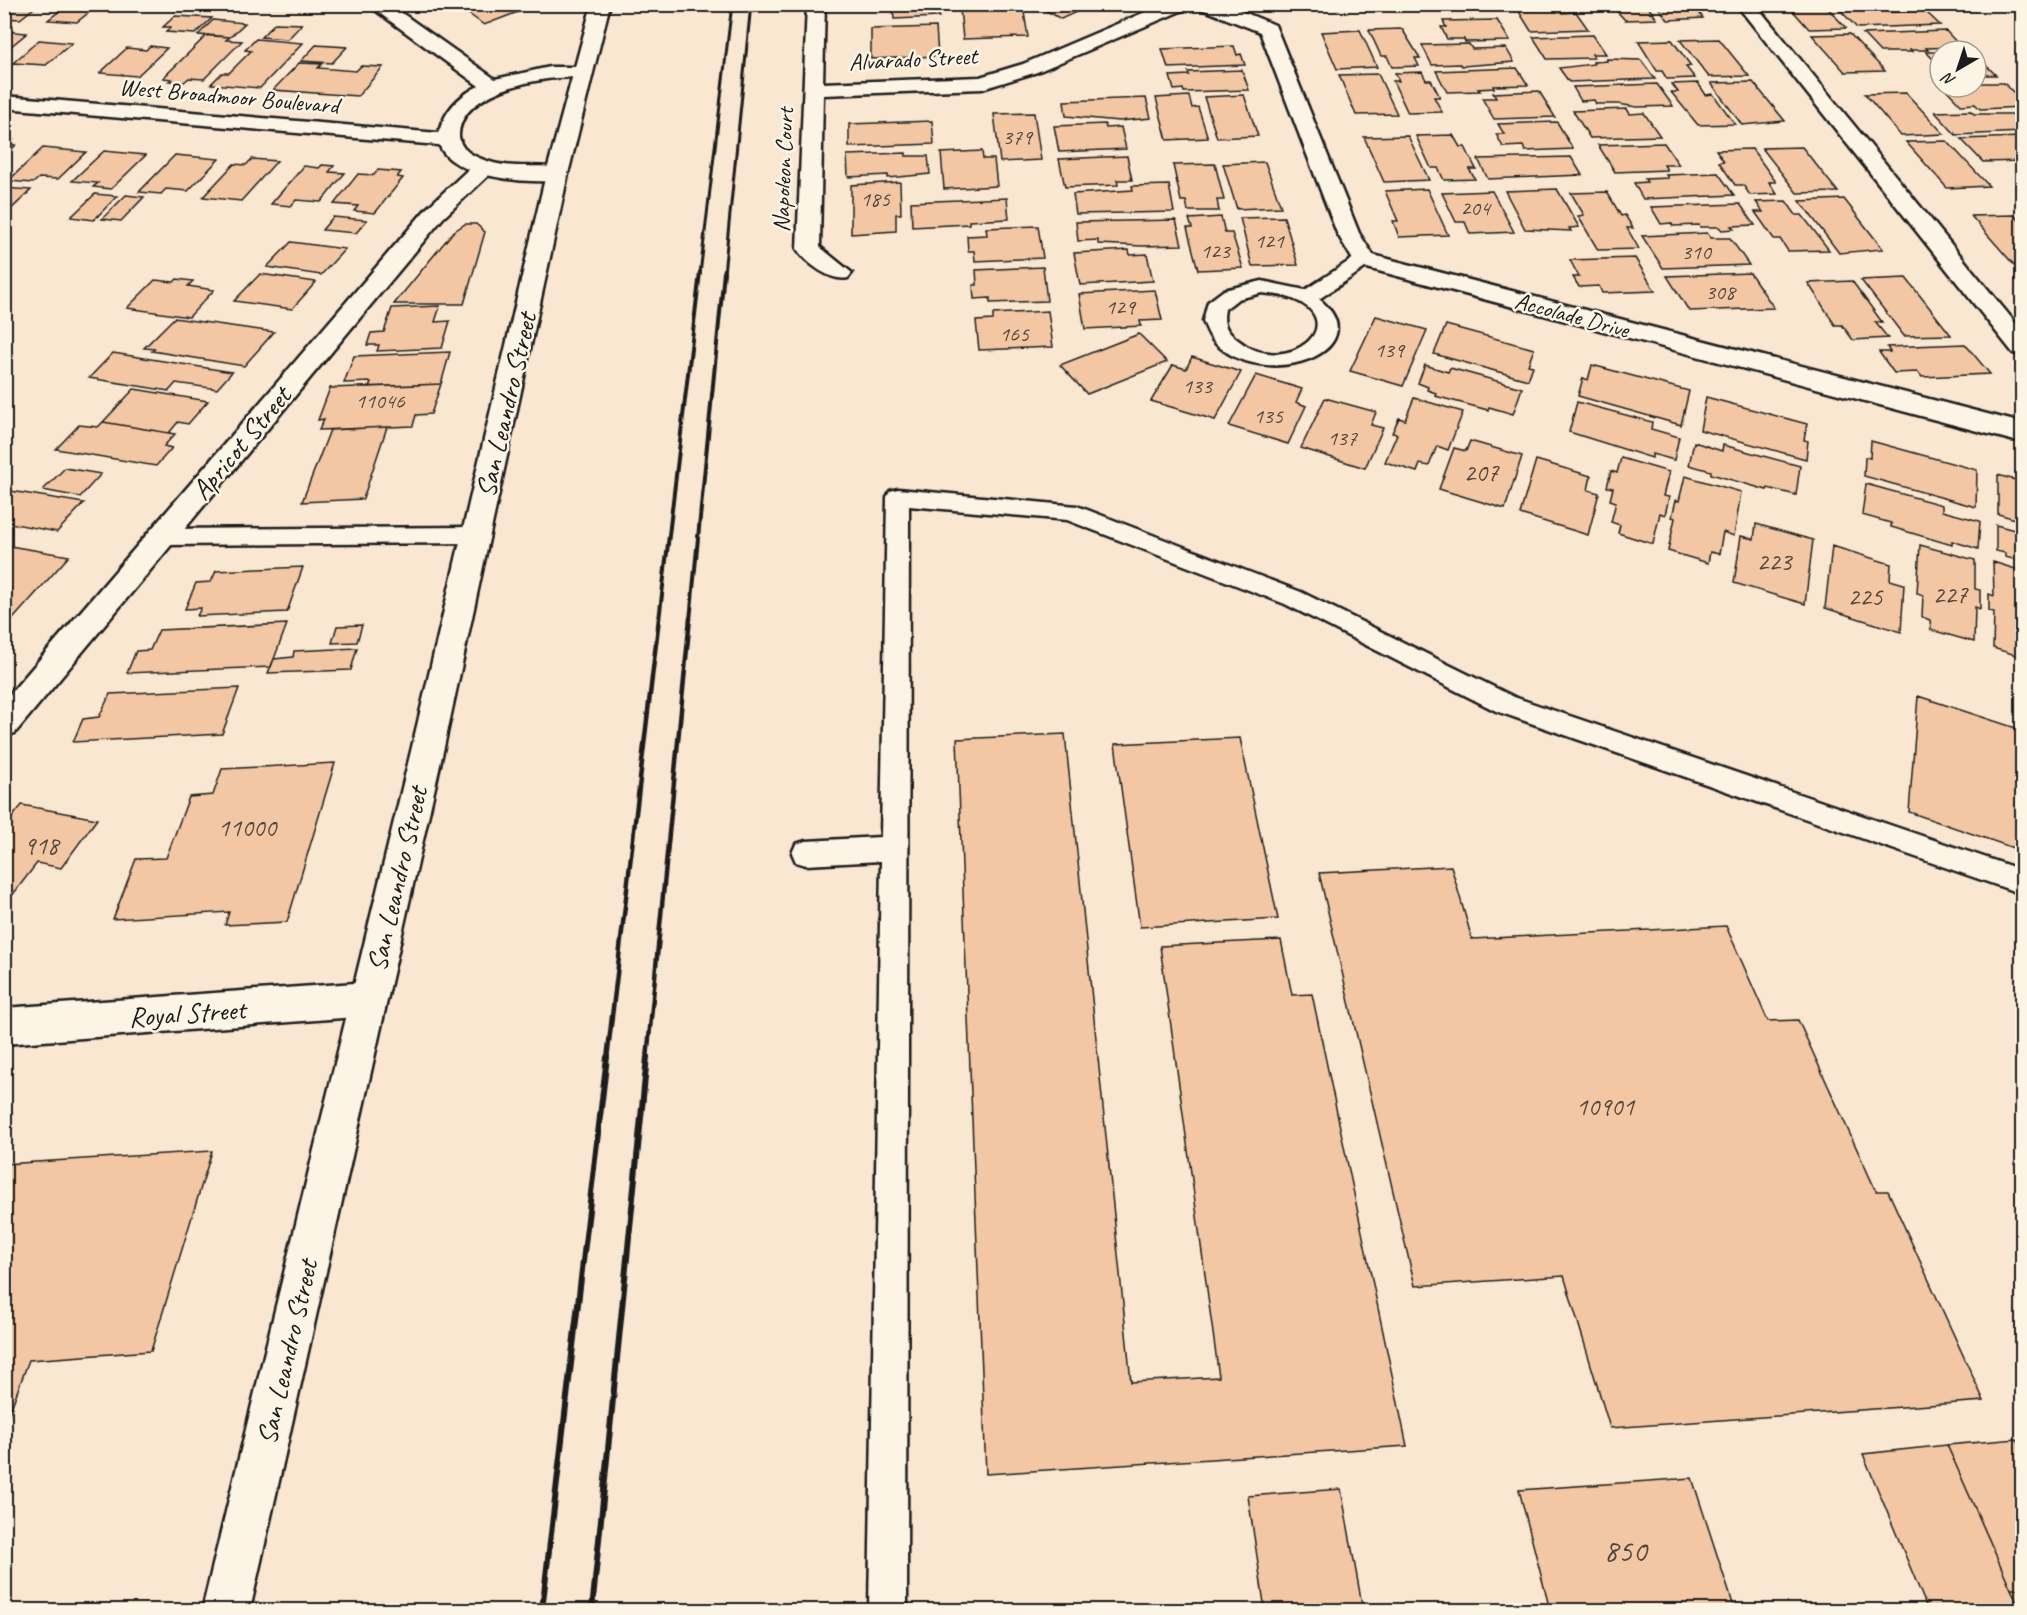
<svg xmlns="http://www.w3.org/2000/svg" width="2027" height="1615" font-family="Caveat,sans-serif">
<style>
.building{fill:#f3c7a3;stroke:#1c1c1c;stroke-width:1.5}
.lines{fill:none;stroke-linecap:round;stroke-linejoin:round}
.service-casing{stroke:#1c1c1c;stroke-width:5}
.minor-casing{stroke:#1c1c1c;stroke-width:5}
.tertiary-casing{stroke:#1c1c1c;stroke-width:5}
.secondary-casing{stroke:#1c1c1c;stroke-width:5}
.service{fill:#fcf5e5;fill-rule:evenodd}
.minor{fill:#fcf5e5;fill-rule:evenodd}
.tertiary{fill:#fcf5e5;fill-rule:evenodd}
.secondary{fill:#fcf5e5;fill-rule:evenodd}
.rail-far3{stroke:#1c1c1c;stroke-width:3}
.rail-far2{stroke:#1c1c1c;stroke-width:4}
.rail-far1{stroke:#1c1c1c;stroke-width:4.5}
.rail{stroke:#1c1c1c;stroke-width:6}
.labels{text-anchor:middle;dominant-baseline:central;stroke-width:5;stroke-linejoin:round;paint-order:stroke}
.far-number-label{font-size:22px;fill:#52473e}
.far-street-label{font-size:24px;fill:#1c1c1c;stroke:#fcf5e5}
.number-label{font-size:26px;fill:#52473e}
.street-label{font-size:28px;fill:#1c1c1c;stroke:#fcf5e5}
.near-number-label{font-size:32px;fill:#52473e}
</style>
<rect width="100%" height="100%" fill="#f9e7d1"/>
<filter id="ink" filterUnits="userSpaceOnUse"><feTurbulence type="fractalNoise" baseFrequency=".0167" numOctaves="2"/><feDisplacementMap in="SourceGraphic" scale="12" xChannelSelector="R" yChannelSelector="G"/><feConvolveMatrix kernelMatrix="1 2 1 2 8 2 1 2 1" color-interpolation-filters="sRGB"/></filter>
<g filter="url(#ink)">
<path class="building" d="M 10,4 L 39,4 L 20,19 L 4,18 L 4,9 Z
M 170,4 L 189,4 L 183,10 L 165,9 Z
M 226,4 L 260,4 L 233,10 Z
M 455,4 L 507,4 L 518,12 L 484,25 Z
M 881,4 L 937,4 L 939,17 L 894,19 L 893,10 L 881,10 Z
M 1034,4 L 1102,4 L 1093,8 L 1089,6 L 1061,19 Z
M 1610,4 L 1646,4 L 1657,19 L 1625,20 Z
M 1656,4 L 1693,4 L 1703,18 L 1668,20 Z
M 1787,4 L 1824,4 L 1846,28 L 1809,29 Z
M 1023,6 L 1028,37 L 963,39 L 960,9 Z
M 65,7 L 93,9 L 77,22 L 48,20 Z
M 1560,8 L 1562,13 L 1576,12 L 1588,29 L 1531,31 L 1518,10 Z
M 1871,9 L 1890,12 L 1925,11 L 1940,25 L 1857,28 L 1840,10 Z
M 175,16 L 212,18 L 195,34 L 166,32 L 171,27 L 163,27 Z
M 213,20 L 245,23 L 230,37 L 198,35 Z
M 1497,20 L 1510,41 L 1465,42 L 1464,39 L 1447,39 L 1441,27 L 1446,27 L 1443,21 Z
M 275,23 L 302,24 L 288,39 L 261,37 Z
M 936,27 L 938,56 L 871,59 L 871,29 Z
M 1402,29 L 1420,58 L 1415,58 L 1419,66 L 1392,67 L 1387,56 L 1381,56 L 1369,30 Z
M 1360,30 L 1377,67 L 1337,69 L 1321,32 Z
M 4,31 L 27,33 L 4,52 Z
M 1946,31 L 1961,47 L 1926,48 L 1928,50 L 1910,50 L 1912,52 L 1880,52 L 1863,34 Z
M 1850,34 L 1885,71 L 1845,72 L 1812,35 Z
M 207,35 L 230,37 L 226,40 L 242,41 L 204,79 L 189,78 L 184,82 L 169,81 L 172,79 L 163,78 Z
M 1593,35 L 1606,54 L 1592,54 L 1594,58 L 1547,59 L 1533,37 Z
M 256,39 L 303,43 L 260,88 L 211,84 L 222,73 L 229,73 L 251,51 L 245,50 Z
M 1719,39 L 1749,76 L 1709,77 L 1680,40 Z
M 39,40 L 72,43 L 46,65 L 13,63 Z
M 1672,40 L 1691,66 L 1686,67 L 1695,78 L 1667,79 L 1662,71 L 1657,71 L 1638,41 Z
M 1469,44 L 1472,49 L 1506,48 L 1514,62 L 1462,66 L 1460,64 L 1432,65 L 1422,45 Z
M 316,45 L 347,47 L 332,63 L 301,61 Z
M 150,46 L 167,48 L 137,76 L 100,73 L 127,48 L 146,50 Z
M 1234,46 L 1237,55 L 1241,54 L 1245,65 L 1168,68 L 1162,49 Z
M 1926,52 L 1940,52 L 1940,66 Z
M 1976,56 L 1996,75 L 1976,75 Z
M 1606,59 L 1641,60 L 1655,79 L 1569,82 L 1559,68 L 1594,64 L 1593,62 L 1607,61 Z
M 299,63 L 322,64 L 318,68 L 356,71 L 361,66 L 383,67 L 358,96 L 273,90 Z
M 1517,68 L 1528,85 L 1493,86 L 1494,88 L 1478,89 L 1480,91 L 1447,92 L 1436,71 Z
M 1242,70 L 1249,90 L 1184,92 L 1183,89 L 1174,90 L 1170,76 L 1189,75 L 1188,72 Z
M 1422,72 L 1426,80 L 1431,80 L 1440,97 L 1434,97 L 1442,112 L 1408,113 L 1393,81 L 1399,81 L 1395,73 Z
M 1378,74 L 1397,114 L 1356,115 L 1339,75 Z
M 1753,82 L 1785,121 L 1742,125 L 1711,83 Z
M 1698,83 L 1706,95 L 1713,94 L 1735,124 L 1698,125 L 1671,92 L 1678,92 L 1672,84 Z
M 1976,83 L 2004,83 L 2022,101 L 2022,107 L 1980,109 L 1975,104 L 1961,105 L 1944,87 L 1976,87 Z
M 1657,84 L 1673,106 L 1637,107 L 1618,104 L 1596,104 L 1594,100 L 1581,101 L 1573,87 Z
M 1539,91 L 1555,117 L 1494,119 L 1482,98 L 1496,98 L 1493,93 Z
M 1906,93 L 1944,134 L 1901,136 L 1865,94 Z
M 1244,95 L 1258,136 L 1217,138 L 1204,97 Z
M 1189,96 L 1192,108 L 1198,107 L 1208,138 L 1167,140 L 1156,98 Z
M 1146,98 L 1151,118 L 1119,121 L 1066,116 L 1064,101 Z
M 1627,109 L 1630,114 L 1644,113 L 1660,136 L 1590,138 L 1573,111 Z
M 1971,111 L 1974,114 L 2022,114 L 2022,132 L 1956,135 L 1935,112 Z
M 1034,113 L 1041,160 L 1000,162 L 994,114 Z
M 932,121 L 934,144 L 849,147 L 849,124 Z
M 1557,122 L 1573,149 L 1525,151 L 1523,146 L 1503,147 L 1496,134 L 1504,134 L 1498,124 Z
M 1105,124 L 1106,128 L 1121,127 L 1126,149 L 1059,152 L 1054,126 Z
M 1453,135 L 1460,147 L 1465,147 L 1476,169 L 1469,169 L 1475,179 L 1444,180 L 1438,168 L 1431,168 L 1416,136 Z
M 1408,136 L 1429,180 L 1384,182 L 1364,137 Z
M 2022,137 L 2022,161 L 1983,162 L 1961,139 Z
M 4,139 L 13,140 L 8,144 L 16,145 L 4,156 Z
M 1947,141 L 1989,186 L 1947,188 L 1906,142 Z
M 1664,143 L 1679,165 L 1664,165 L 1667,170 L 1615,172 L 1598,145 Z
M 1802,147 L 1838,192 L 1797,193 L 1762,148 Z
M 43,148 L 86,152 L 58,179 L 39,178 L 33,183 L 8,181 Z
M 1752,149 L 1776,182 L 1769,182 L 1777,194 L 1750,195 L 1743,185 L 1735,185 L 1719,162 L 1724,161 L 1716,150 Z
M 104,151 L 146,155 L 111,189 L 93,187 L 98,183 L 72,181 Z
M 982,151 L 983,159 L 994,159 L 997,186 L 944,189 L 941,153 Z
M 906,153 L 906,156 L 928,156 L 930,174 L 888,178 L 888,175 L 848,177 L 847,155 Z
M 175,155 L 219,159 L 188,191 L 166,189 L 161,194 L 139,192 Z
M 1127,156 L 1132,180 L 1117,180 L 1118,185 L 1065,187 L 1059,159 Z
M 1571,157 L 1582,175 L 1488,179 L 1478,159 Z
M 252,159 L 277,161 L 241,201 L 203,197 L 234,164 L 246,165 Z
M 1265,162 L 1281,207 L 1237,209 L 1223,164 Z
M 1215,164 L 1224,200 L 1217,200 L 1219,211 L 1188,211 L 1186,201 L 1181,201 L 1173,165 Z
M 322,165 L 334,166 L 329,172 L 345,173 L 321,202 L 296,200 L 291,206 L 271,204 L 304,166 L 319,168 Z
M 378,170 L 401,172 L 397,177 L 403,178 L 375,213 L 354,211 L 358,206 L 334,204 L 358,174 L 374,175 Z
M 1718,173 L 1734,195 L 1643,199 L 1634,183 L 1647,182 L 1645,179 L 1668,178 L 1666,175 Z
M 900,182 L 901,214 L 896,214 L 896,231 L 851,234 L 851,185 Z
M 1169,185 L 1174,212 L 1076,214 L 1073,194 L 1133,190 L 1132,186 Z
M 4,188 L 31,190 L 6,214 Z
M 1427,189 L 1448,235 L 1399,237 L 1393,221 L 1398,221 L 1385,191 Z
M 1557,189 L 1579,227 L 1569,228 L 1571,231 L 1525,229 L 1505,191 Z
M 1492,191 L 1514,232 L 1470,234 L 1465,222 L 1456,222 L 1442,193 Z
M 1607,192 L 1621,216 L 1625,215 L 1633,228 L 1627,228 L 1639,249 L 1598,250 L 1578,216 L 1584,215 L 1571,193 Z
M 95,194 L 117,196 L 94,220 L 71,217 Z
M 126,195 L 144,197 L 121,221 L 102,219 Z
M 1007,198 L 1009,219 L 969,221 L 969,224 L 912,227 L 911,202 Z
M 1844,199 L 1883,249 L 1839,253 L 1800,201 Z
M 1786,201 L 1796,215 L 1802,215 L 1829,250 L 1788,251 L 1780,239 L 1774,239 L 1755,212 L 1763,212 L 1756,202 Z
M 1740,204 L 1755,225 L 1731,226 L 1734,229 L 1722,230 L 1719,227 L 1700,227 L 1699,225 L 1673,226 L 1671,223 L 1661,224 L 1651,207 Z
M 2014,215 L 2022,224 L 2022,266 L 2015,266 L 1971,216 Z
M 333,217 L 367,220 L 356,233 L 322,230 Z
M 1221,217 L 1225,233 L 1232,233 L 1243,268 L 1198,270 L 1187,228 L 1192,228 L 1189,219 Z
M 1284,217 L 1298,265 L 1252,266 L 1240,218 Z
M 1176,220 L 1182,245 L 1143,246 L 1098,244 L 1098,240 L 1078,241 L 1076,222 Z
M 465,224 L 476,224 L 485,232 L 464,304 L 394,304 L 453,232 Z
M 1038,226 L 1043,258 L 975,261 L 974,251 L 968,251 L 967,236 L 987,235 L 986,228 Z
M 1707,233 L 1711,238 L 1730,238 L 1749,265 L 1663,268 L 1642,236 Z
M 291,242 L 345,249 L 321,275 L 267,267 Z
M 1129,250 L 1130,255 L 1147,254 L 1153,281 L 1080,285 L 1074,253 Z
M 1635,258 L 1655,291 L 1602,293 L 1599,286 L 1579,287 L 1573,277 L 1579,277 L 1570,260 Z
M 1043,267 L 1047,301 L 990,303 L 990,298 L 974,299 L 973,285 L 977,285 L 976,270 Z
M 1750,273 L 1774,308 L 1689,311 L 1667,276 Z
M 260,274 L 316,282 L 292,309 L 234,301 Z
M 1906,278 L 1951,335 L 1904,336 L 1861,280 Z
M 177,279 L 193,281 L 188,286 L 214,290 L 189,317 L 127,308 L 155,280 L 174,282 Z
M 1852,281 L 1882,322 L 1875,322 L 1888,338 L 1853,340 L 1842,325 L 1835,325 L 1808,283 Z
M 1155,290 L 1162,320 L 1140,321 L 1141,326 L 1085,329 L 1079,294 Z
M 440,306 L 435,322 L 450,321 L 442,348 L 377,351 L 379,345 L 367,345 L 371,333 L 384,332 L 392,308 Z
M 1048,311 L 1053,347 L 979,350 L 976,321 L 993,320 L 993,314 Z
M 1376,316 L 1427,330 L 1403,386 L 1350,371 Z
M 174,318 L 274,332 L 244,366 L 152,351 L 155,349 L 144,348 Z
M 1446,325 L 1534,349 L 1528,365 L 1533,366 L 1528,380 L 1434,354 Z
M 1139,334 L 1167,362 L 1087,394 L 1060,365 Z
M 1965,344 L 1990,374 L 1922,377 L 1918,372 L 1894,373 L 1879,352 L 1890,352 L 1887,347 Z
M 450,352 L 441,384 L 369,387 L 371,382 L 344,383 L 354,356 Z
M 113,353 L 232,372 L 217,389 L 176,383 L 169,391 L 89,378 Z
M 1192,357 L 1241,372 L 1215,420 L 1151,401 L 1173,365 L 1186,369 Z
M 1425,365 L 1448,372 L 1450,368 L 1522,388 L 1513,414 L 1489,407 L 1488,410 L 1435,396 L 1436,393 L 1427,390 L 1428,387 L 1418,383 Z
M 1592,365 L 1689,391 L 1681,425 L 1578,396 L 1583,378 L 1588,380 Z
M 1256,375 L 1302,389 L 1296,402 L 1306,406 L 1288,444 L 1229,426 Z
M 441,384 L 431,414 L 416,415 L 413,426 L 319,430 L 324,419 L 318,420 L 330,388 Z
M 134,389 L 208,401 L 188,424 L 178,422 L 169,433 L 103,422 Z
M 1706,397 L 1807,424 L 1804,440 L 1808,441 L 1806,459 L 1700,430 Z
M 1325,398 L 1376,412 L 1371,425 L 1383,428 L 1365,468 L 1301,448 Z
M 1414,398 L 1463,412 L 1448,450 L 1437,446 L 1429,466 L 1420,464 L 1417,472 L 1385,462 L 1397,434 L 1392,433 L 1399,418 L 1405,420 Z
M 1577,402 L 1652,422 L 1651,429 L 1679,437 L 1674,460 L 1652,454 L 1652,458 L 1569,432 Z
M 103,422 L 175,434 L 164,446 L 172,448 L 156,466 L 56,449 L 79,425 L 98,427 Z
M 387,427 L 363,499 L 302,502 L 330,430 Z
M 1470,441 L 1522,456 L 1505,509 L 1439,489 L 1454,448 L 1466,451 Z
M 1871,441 L 1977,470 L 1976,507 L 1864,476 L 1865,457 L 1870,458 Z
M 1694,442 L 1722,451 L 1723,445 L 1800,466 L 1796,495 L 1768,488 L 1767,490 L 1711,474 L 1711,471 L 1689,465 Z
M 1621,458 L 1669,472 L 1663,496 L 1669,497 L 1665,515 L 1660,513 L 1653,544 L 1618,533 L 1620,525 L 1611,522 L 1616,502 L 1610,500 L 1613,488 L 1607,487 L 1611,471 L 1617,473 Z
M 1536,460 L 1591,476 L 1588,490 L 1599,493 L 1588,535 L 1520,514 Z
M 65,468 L 101,474 L 80,497 L 43,490 Z
M 1998,475 L 2022,482 L 2022,521 L 1998,514 Z
M 1685,476 L 1741,492 L 1734,536 L 1723,532 L 1719,554 L 1710,552 L 1708,563 L 1668,551 L 1675,518 L 1672,517 L 1676,500 L 1679,501 Z
M 1866,484 L 1942,505 L 1942,511 L 1980,521 L 1978,549 L 1952,541 L 1952,545 L 1891,527 L 1891,523 L 1862,515 Z
M 4,490 L 5,490 L 84,503 L 57,532 L 4,522 Z
M 1756,524 L 1813,540 L 1805,604 L 1734,583 L 1741,536 L 1754,539 Z
M 1996,525 L 2022,532 L 2022,566 L 2021,561 L 2005,557 L 2005,553 L 1996,551 Z
M 4,545 L 69,556 L 13,619 L 4,618 Z
M 1920,545 L 1975,560 L 1975,589 L 1980,590 L 1980,609 L 1975,607 L 1974,642 L 1931,630 L 1930,620 L 1922,617 L 1923,595 L 1917,593 Z
M 1832,546 L 1891,564 L 1890,580 L 1904,584 L 1901,632 L 1825,608 Z
M 1993,562 L 2022,571 L 2022,657 L 1993,648 L 1994,612 L 1989,611 L 1989,594 L 1994,596 Z
M 303,567 L 287,612 L 197,616 L 201,608 L 185,609 L 196,583 L 211,582 L 216,571 Z
M 287,624 L 271,667 L 127,673 L 136,651 L 150,650 L 159,630 Z
M 362,625 L 357,642 L 332,643 L 337,626 Z
M 357,648 L 351,670 L 268,673 L 274,659 L 293,657 L 294,651 Z
M 239,688 L 222,734 L 73,742 L 83,719 L 99,717 L 110,694 Z
M 1918,696 L 2022,730 L 2022,851 L 1909,812 Z
M 1065,734 L 1131,1382 L 1219,1377 L 1160,946 L 1281,940 L 1292,995 L 1312,994 L 1407,1446 L 986,1474 L 957,739 Z
M 1240,738 L 1278,919 L 1140,927 L 1115,744 Z
M 335,763 L 287,922 L 225,925 L 229,912 L 113,919 L 136,859 L 166,858 L 189,797 L 213,795 L 222,769 Z
M 22,805 L 97,819 L 61,868 L 37,863 L 4,906 L 4,827 Z
M 1451,866 L 1472,939 L 1726,926 L 1768,1021 L 1798,1020 L 1876,1191 L 1888,1191 L 1984,1401 L 1610,1428 L 1564,1276 L 1415,1286 L 1319,873 Z
M 212,1151 L 151,1351 L 29,1360 L 4,1427 L 4,1164 Z
M 2017,1439 L 2022,1449 L 2022,1589 L 2011,1589 L 1947,1445 Z
M 1947,1445 L 2011,1589 L 2021,1610 L 1928,1610 L 1863,1454 Z
M 1692,1478 L 1735,1610 L 1550,1610 L 1519,1490 Z
M 1341,1489 L 1363,1610 L 1265,1610 L 1248,1496 Z
M 2011,1589 L 2022,1589 L 2022,1610 L 2021,1610 Z"/>
<g class="lines">
<defs>
<path id="service" d="M 1364,254 L 1371,256 L 1373,260 L 1371,264 L 1319,299 C 1381,350 1265,394 1214,342 C 1209,336 1206,328 1203,321 L 1208,302 L 1224,290 L 1262,281 L 1305,290 L 1357,256 ZM 1262,293 C 1271,294 1281,295 1290,298 C 1355,321 1287,380 1238,340 C 1226,331 1222,324 1225,309 L 1238,299 Z
M 898,489 L 1077,506 L 1301,592 L 1514,697 L 2022,870 L 2022,894 L 1496,711 L 1285,604 L 1067,520 L 909,506 L 907,1610 L 869,1610 L 881,861 L 806,865 L 796,862 L 792,853 L 796,844 L 806,841 L 881,837 L 887,497 L 890,491 Z
M 476,527 L 484,529 L 487,535 L 484,541 L 476,543 L 163,545 L 155,543 L 152,537 L 155,531 L 163,529 Z"/>
<path id="minor" d="M 807,4 L 825,4 L 823,83 L 980,77 L 1023,64 L 1164,4 L 1190,4 L 1188,8 L 1037,72 L 982,89 L 823,95 L 820,247 L 852,273 L 848,278 C 831,282 806,263 797,249 Z
M 1197,4 L 1224,4 L 1275,25 L 1359,233 L 1373,255 L 2022,423 L 2022,441 L 2011,440 L 1356,265 L 1337,233 L 1260,32 L 1199,8 Z
M 1736,4 L 1755,4 L 2022,331 L 2022,355 L 2013,353 Z
M 4,96 L 450,134 L 457,136 L 460,140 L 457,144 L 450,146 L 4,108 Z
M 483,162 L 491,163 L 494,168 L 491,173 L 443,218 L 15,733 L 4,737 L 4,701 L 427,208 L 475,163 Z
M 369,982 L 382,987 L 387,999 L 382,1011 L 369,1016 L 4,1044 L 4,1008 Z"/>
<path id="tertiary" d="M 367,4 L 389,4 L 495,79 L 550,67 L 589,67 L 592,71 L 589,75 C 576,78 561,77 547,79 C 519,83 461,97 459,134 C 458,149 474,157 487,161 C 512,170 539,163 565,169 L 568,174 L 565,179 C 536,186 434,178 438,134 C 439,130 442,124 443,121 C 450,105 464,93 479,86 Z"/>
<path id="secondary" d="M 592,4 L 610,4 L 568,174 L 444,747 L 250,1610 L 202,1610 L 412,747 L 546,174 Z"/>
</defs>
<use href="#service" class="service-casing"/>
<use href="#minor" class="minor-casing"/>
<use href="#tertiary" class="tertiary-casing"/>
<use href="#secondary" class="secondary-casing"/>
<use href="#service" class="service"/>
<use href="#minor" class="minor"/>
<use href="#tertiary" class="tertiary"/>
<use href="#secondary" class="secondary"/>
<path class="rail-far3" d="M 2009,4 L 2022,17
M 700,274 L 732,4
M 724,274 L 751,4"/>
<path class="rail-far2" d="M 659,620 L 700,272
M 690,620 L 724,272"/>
<path class="rail-far1" d="M 607,1059 L 659,618
M 647,1059 L 690,618"/>
<path class="rail" d="M 542,1610 L 607,1057
M 592,1610 L 647,1057"/>
</g>
</g>
<g class="labels">
<g class="far-number-label">
<text x="1017" y="137">379</text>
<text x="875" y="199">185</text>
<text x="1475" y="208">204</text>
<text x="1269" y="241">121</text>
<text x="1215" y="251">123</text>
<text x="1696" y="252">310</text>
<text x="1720" y="292">308</text>
<text x="1120" y="307">129</text>
<text x="1014" y="334">165</text>
<text x="1389" y="350">139</text>
<text x="1197" y="386">133</text>
<text x="380" y="401">11046</text>
<text x="1268" y="416">135</text>
<text x="1342" y="438">137</text>
</g>
<g class="far-street-label">
<text transform="translate(913 59) rotate(-3)">Alvarado Street</text>
<text transform="translate(229 96) rotate(5)">West Broadmoor Boulevard</text>
<text transform="translate(783 170) rotate(-88)">Napoleon Court</text>
<text transform="translate(1572 315) rotate(15)">Accolade Drive</text>
</g>
<g class="number-label">
<text x="1481" y="472">207</text>
<text x="1774" y="561">223</text>
<text x="1950" y="594">227</text>
<text x="1865" y="596">225</text>
<text x="247" y="827">11000</text>
<text x="41" y="845">918</text>
<text x="1605" y="1106">10901</text>
</g>
<g class="street-label">
<text transform="translate(506 405) rotate(-77)">San Leandro Street</text>
<text transform="translate(241 443) rotate(-50)">Apricot Street</text>
<text transform="translate(397 879) rotate(-77)">San Leandro Street</text>
<text transform="translate(187 1013) rotate(-4)">Royal Street</text>
<text transform="translate(287 1352) rotate(-77)">San Leandro Street</text>
</g>
<g class="near-number-label">
<text x="1625" y="1550">850</text>
</g>
</g>
<rect width="2027" height="1615" fill="none" stroke="#fcf5e5" stroke-width="24"/>
<rect x="12" y="12" width="2003" height="1591" fill="none" stroke="#1c1c1c" stroke-width="2" filter="url(#ink)"/>
<g transform="translate(1958 69) rotate(219)"><circle r="28" fill="#fcf5e5" stroke="#a29e95" stroke-width="1.5"/>
<path d="M0-4.5L10 22L0 15L-10 22Z" fill="#1c1c1c"/>
<text y="-9" font-size="16" font-weight="bold" text-anchor="middle" fill="#1c1c1c">N</text>
</g>
</svg>
